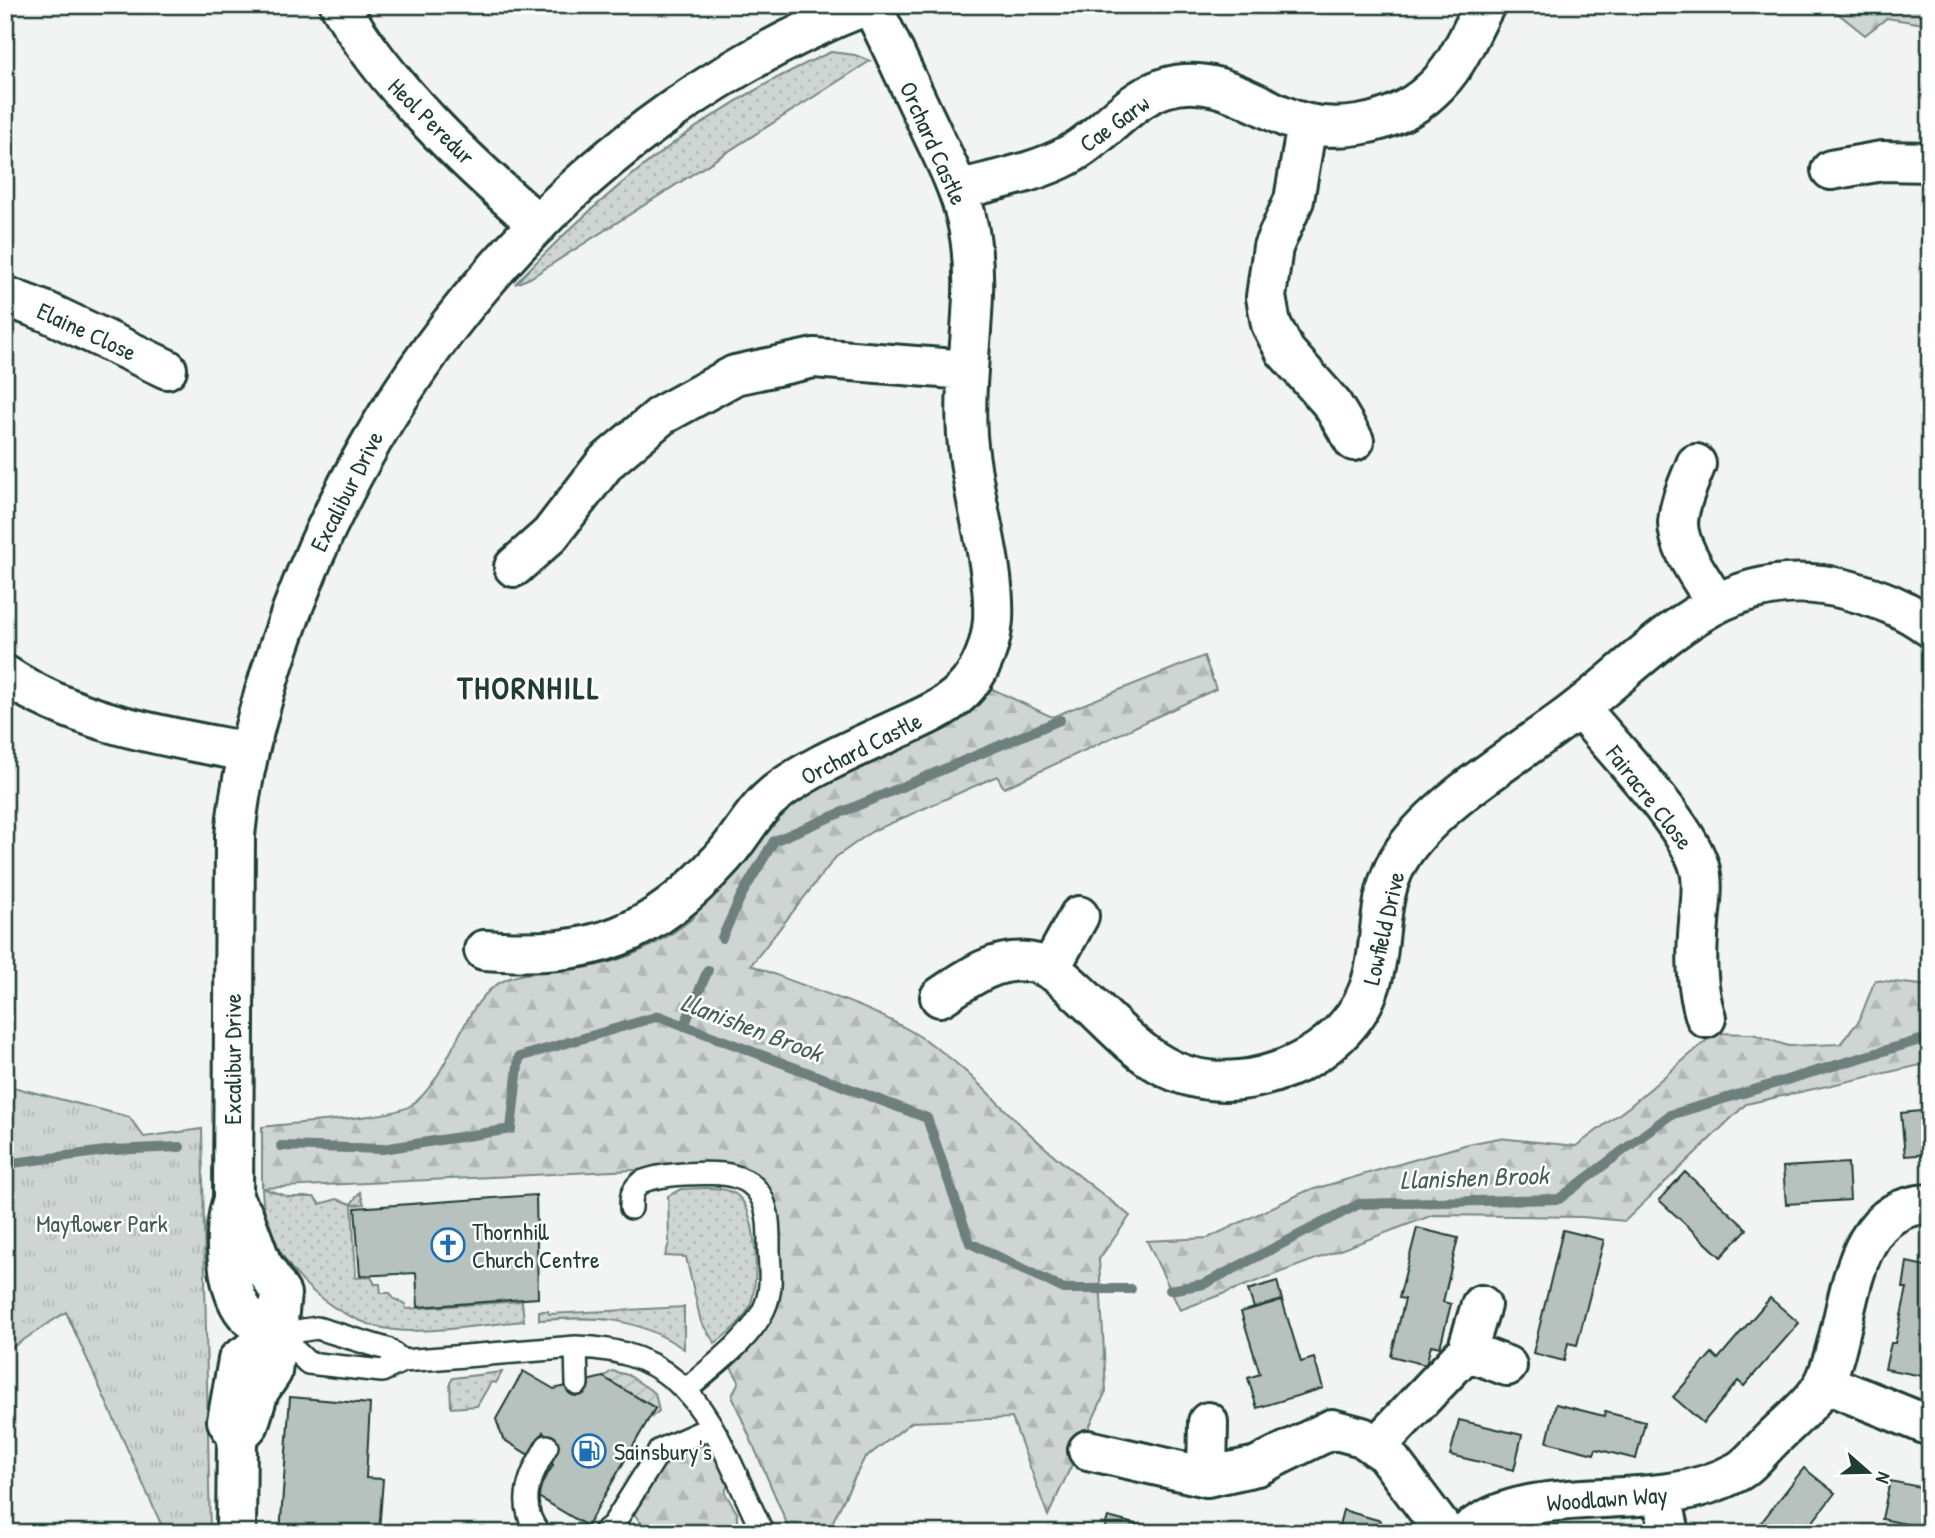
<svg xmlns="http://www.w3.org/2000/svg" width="1935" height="1538" font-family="'Patrick Hand',sans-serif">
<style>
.grass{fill:url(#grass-dots);stroke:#768984;stroke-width:2}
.forest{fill:url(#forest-firs);stroke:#768984;stroke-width:2}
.park{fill:url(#park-tufts);stroke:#768984;stroke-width:2}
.garden{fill:url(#garden-furrows);stroke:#768984;stroke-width:2}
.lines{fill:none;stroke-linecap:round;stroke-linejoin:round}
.stream{stroke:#6d807b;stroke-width:10}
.building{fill:#b7c1bd;stroke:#1f3d34;stroke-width:2}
.lane-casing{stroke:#1f3d34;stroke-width:26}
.street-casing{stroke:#1f3d34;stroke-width:44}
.secondary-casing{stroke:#1f3d34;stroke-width:44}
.lane{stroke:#fff;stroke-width:21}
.street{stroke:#fff;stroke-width:38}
.secondary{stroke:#fff;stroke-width:38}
.labels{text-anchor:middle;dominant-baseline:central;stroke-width:5;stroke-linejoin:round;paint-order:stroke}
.street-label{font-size:24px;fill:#1f3d34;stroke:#fff}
.park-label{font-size:24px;fill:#425b54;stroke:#fff}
.poi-label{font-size:24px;fill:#1f3d34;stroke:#fff;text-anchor:start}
.water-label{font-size:26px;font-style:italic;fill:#465f57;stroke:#fff}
.district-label{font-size:32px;font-weight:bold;letter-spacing:2px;fill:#1f3d34;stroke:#fff}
</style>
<defs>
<pattern id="grass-dots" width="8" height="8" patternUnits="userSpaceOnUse" patternTransform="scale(1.75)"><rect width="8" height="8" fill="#ced5d3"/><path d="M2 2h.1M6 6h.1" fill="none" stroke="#b0b8b6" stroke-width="1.8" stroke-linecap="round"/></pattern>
<pattern id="forest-firs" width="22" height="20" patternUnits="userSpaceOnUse" patternTransform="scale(1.75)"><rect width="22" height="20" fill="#ced5d3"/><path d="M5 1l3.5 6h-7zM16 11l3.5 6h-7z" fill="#b0b8b6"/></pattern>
<pattern id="park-tufts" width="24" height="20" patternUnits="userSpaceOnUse" patternTransform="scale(1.75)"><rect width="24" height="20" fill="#ced5d3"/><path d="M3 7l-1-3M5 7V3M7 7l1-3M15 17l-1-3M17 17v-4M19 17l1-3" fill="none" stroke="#b0b8b6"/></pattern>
<pattern id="garden-furrows" width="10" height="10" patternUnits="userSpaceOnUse" patternTransform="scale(1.75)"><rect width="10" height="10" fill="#ced5d3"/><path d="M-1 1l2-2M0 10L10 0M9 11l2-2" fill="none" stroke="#b0b8b6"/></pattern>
</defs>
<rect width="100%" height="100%" fill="#f2f3f3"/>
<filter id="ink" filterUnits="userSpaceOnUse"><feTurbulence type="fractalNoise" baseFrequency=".0143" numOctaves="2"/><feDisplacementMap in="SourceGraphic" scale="14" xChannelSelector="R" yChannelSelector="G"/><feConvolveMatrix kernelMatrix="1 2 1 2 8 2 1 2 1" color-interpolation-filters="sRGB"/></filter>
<g filter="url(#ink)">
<path class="grass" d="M 831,52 L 855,55 L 870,61 L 530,278 L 515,284 C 605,189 709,105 831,52 Z
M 262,1188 L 289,1197 L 314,1197 L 320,1204 L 337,1199 L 351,1204 L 360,1192 L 364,1204 L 352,1205 L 356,1278 L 371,1277 L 375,1284 L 380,1284 L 381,1293 L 390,1293 L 394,1299 L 405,1304 L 406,1309 L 522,1301 L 524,1321 C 488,1324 428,1334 395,1330 C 326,1321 263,1258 262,1188 Z
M 681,1189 C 697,1189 726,1184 739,1197 C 758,1214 760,1286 749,1308 C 741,1323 729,1333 715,1343 L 701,1322 L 686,1257 L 665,1256 L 669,1243 L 668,1196 Z
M 684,1307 L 684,1349 C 634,1316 598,1316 539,1320 L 539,1311 L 548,1311 L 549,1314 Z
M 502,1372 L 496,1383 L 491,1382 L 477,1406 L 451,1408 L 450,1383 L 453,1378 Z"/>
<path class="forest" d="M 1781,5 L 1930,5 L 1930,25 L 1887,18 L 1865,35 L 1830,7 L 1788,8 Z
M 1204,656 L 1216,689 L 1004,788 L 997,776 L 871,832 L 836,857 L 751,965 C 807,989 866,1003 919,1036 C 960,1061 992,1098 1027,1131 C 1059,1162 1095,1188 1130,1216 L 1099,1259 L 1106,1391 L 1048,1516 L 1012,1418 L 912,1422 L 864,1459 L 827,1533 L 791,1533 L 732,1396 L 739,1381 L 730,1366 L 761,1334 L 770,1313 L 755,1175 L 738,1165 L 262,1188 L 262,1127 C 290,1123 392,1118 410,1106 C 452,1078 461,999 505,980 C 530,969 563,972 589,967 C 628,960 664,942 694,917 L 690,911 L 785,809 L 986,686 L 1052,717 Z
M 1875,980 L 1930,986 L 1930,1063 L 1746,1104 L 1625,1221 L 1582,1217 L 1433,1215 L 1180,1310 L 1147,1241 L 1208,1238 L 1304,1192 L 1468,1144 L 1499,1138 L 1576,1146 L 1630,1106 L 1715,1033 L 1753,1034 L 1788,1046 L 1840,1044 L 1859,1021 Z
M 713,1437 L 729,1480 L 725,1493 L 737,1513 L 737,1533 L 657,1533 L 653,1526 L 640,1522 L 633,1512 L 647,1475 L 670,1463 L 681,1449 Z"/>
<path class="park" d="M 5,1085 L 129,1117 L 144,1137 L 202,1129 L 210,1533 L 165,1533 L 66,1312 L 5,1352 Z"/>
<path class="garden" d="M 612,1371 L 628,1375 L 655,1393 L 659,1411 L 649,1419 L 654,1407 L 603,1377 Z"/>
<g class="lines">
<path class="stream" d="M 722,938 L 741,896 L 774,841 L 1060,720
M 684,1026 L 708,970
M 281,1146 L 383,1149 L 511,1129 L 519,1057 L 659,1016 L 927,1118 L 970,1243 L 1064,1289 L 1131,1289
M 5,1164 L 113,1150 L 180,1147
M 1170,1290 L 1204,1284 L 1359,1204 L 1559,1199 L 1670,1115 L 1930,1037"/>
</g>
<path class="building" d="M 1930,1110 L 1930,1154 L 1905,1156 L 1901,1113 Z
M 1848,1163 L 1850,1200 L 1786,1204 L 1783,1167 Z
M 1685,1172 L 1747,1229 L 1721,1257 L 1659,1200 Z
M 536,1195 L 538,1298 L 418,1307 L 416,1273 L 360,1276 L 355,1208 Z
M 1417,1228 L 1458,1238 L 1443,1302 L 1451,1304 L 1440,1347 L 1431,1345 L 1426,1365 L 1391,1356 L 1405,1299 L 1399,1298 Z
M 1563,1230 L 1604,1240 L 1577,1345 L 1568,1343 L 1564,1361 L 1533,1353 Z
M 1907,1262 L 1930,1267 L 1928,1377 L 1885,1369 L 1891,1343 L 1895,1343 L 1907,1288 L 1903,1288 Z
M 1277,1281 L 1282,1300 L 1254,1308 L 1248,1290 Z
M 1770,1298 L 1799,1323 L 1744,1386 L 1738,1381 L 1703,1423 L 1673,1397 L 1712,1353 L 1718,1359 Z
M 1282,1300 L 1301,1362 L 1314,1358 L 1323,1388 L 1257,1408 L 1248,1378 L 1260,1374 L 1241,1312 Z
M 523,1371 L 554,1389 L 603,1377 L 655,1408 L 587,1526 L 535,1495 L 553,1465 L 543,1432 L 529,1455 L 503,1439 L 496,1419 Z
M 290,1397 L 370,1404 L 366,1478 L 383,1479 L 379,1532 L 280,1533 Z
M 1556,1404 L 1604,1416 L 1605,1412 L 1645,1422 L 1636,1459 L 1596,1449 L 1594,1454 L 1547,1442 Z
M 1459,1420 L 1522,1435 L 1514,1470 L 1450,1455 Z
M 1804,1468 L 1835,1493 L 1804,1533 L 1753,1533 Z
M 1890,1481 L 1930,1489 L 1930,1533 L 1924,1533 L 1925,1528 L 1882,1519 Z
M 1343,1510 L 1381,1521 L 1377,1533 L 1337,1533 Z
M 1108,1517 L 1169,1533 L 1103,1533 Z"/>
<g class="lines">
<defs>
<path id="lane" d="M 631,1208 C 631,1198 631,1192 639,1184 C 651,1173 717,1171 733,1176 C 741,1178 751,1183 756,1189 C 770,1205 769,1231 769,1251 C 770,1271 773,1290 764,1309 C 749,1341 712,1366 686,1390
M 278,1334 L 308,1363 L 382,1371 L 403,1361 L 576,1347 C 699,1349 717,1440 763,1533
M 278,1334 L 317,1328 L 387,1349 L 403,1361
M 576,1347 L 577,1384
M 539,1533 C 515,1503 531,1474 547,1446
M 603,1533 L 613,1525 L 660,1450 L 712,1427"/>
<path id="street" d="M 340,5 C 384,85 469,164 538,224
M 1307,124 L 1294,200 L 1273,247 L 1266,297 L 1271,324 L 1285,351 L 1332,404 L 1354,441
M 1831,170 L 1882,161 L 1930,162
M 958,190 C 995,180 1036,173 1069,155 C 1104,136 1126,101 1164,88 C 1207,74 1243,97 1279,114 C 1328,138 1393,127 1432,90 C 1458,67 1469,34 1485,5
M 5,296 L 47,312 L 167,369
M 1696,464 C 1689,483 1679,502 1678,523 C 1678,549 1703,581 1716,603
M 514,567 L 550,535 L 606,462 L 662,415 L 735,375 L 814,358 L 967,370
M 5,675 C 78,724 164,736 248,752
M 1580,708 C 1610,745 1691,828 1700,870 C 1704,886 1700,907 1699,923 C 1696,956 1696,987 1706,1018
M 484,950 C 594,958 651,937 724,856 C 740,838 751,816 768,800 C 797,772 860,746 897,729 C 923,717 950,707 968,685 C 983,666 991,644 993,620 C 996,563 971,495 967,435 C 962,362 984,289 966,217 C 958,183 941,153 927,122 C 908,83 891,43 871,5
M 1050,969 L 1079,916
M 940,997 C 967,979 994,958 1028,962 C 1051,965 1066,981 1082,996 C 1132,1043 1165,1088 1240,1080 C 1270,1077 1305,1063 1328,1044 C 1404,982 1360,915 1404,851 C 1438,802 1515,756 1563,720 C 1654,654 1721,557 1848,590 C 1878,598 1905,608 1930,627
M 1467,1351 L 1507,1366
M 1824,1383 L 1930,1426
M 1376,1447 L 1467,1351 L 1481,1305
M 1088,1450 L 1207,1477 L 1257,1466 L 1332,1429 L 1362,1437 L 1385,1453 L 1445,1533
M 1207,1477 L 1208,1422
M 1662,1496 L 1670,1533
M 1466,1533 C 1536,1475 1650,1519 1737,1472 C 1749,1466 1761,1450 1771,1440 C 1789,1422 1814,1403 1825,1381 C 1853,1321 1843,1206 1930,1204"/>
<path id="secondary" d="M 233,1200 L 244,1216 L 261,1262 L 281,1294 L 272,1372 L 259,1391 L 249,1424 L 237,1437
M 278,1334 C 269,1328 257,1324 249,1317 C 225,1295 222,1227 233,1200 L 235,836 C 241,770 259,706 280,644 C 374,363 587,114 867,5
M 236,1533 L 237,1437 L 227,1421 L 238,1360 L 278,1334"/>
</defs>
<use href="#lane" class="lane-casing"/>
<use href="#street" class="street-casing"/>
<use href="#secondary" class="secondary-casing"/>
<use href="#lane" class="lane"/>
<use href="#street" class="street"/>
<use href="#secondary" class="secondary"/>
</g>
</g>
<defs>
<symbol id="church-ring" viewBox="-11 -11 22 22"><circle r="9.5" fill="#fff" stroke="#1f6fb2" stroke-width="1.5"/><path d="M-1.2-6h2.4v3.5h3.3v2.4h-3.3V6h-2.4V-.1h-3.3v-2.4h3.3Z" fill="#1f6fb2"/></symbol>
<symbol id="fuel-ring" viewBox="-11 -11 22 22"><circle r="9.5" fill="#fff" stroke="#1f6fb2" stroke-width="1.5"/><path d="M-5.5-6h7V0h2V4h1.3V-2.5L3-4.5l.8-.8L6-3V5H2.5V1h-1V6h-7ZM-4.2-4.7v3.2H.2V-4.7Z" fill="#1f6fb2"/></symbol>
</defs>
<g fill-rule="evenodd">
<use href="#church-ring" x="429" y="1226" width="38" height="38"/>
<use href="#fuel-ring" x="570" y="1432" width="38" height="38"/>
</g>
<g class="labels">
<g class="street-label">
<text transform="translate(432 121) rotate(45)">Heol Peredur</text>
<text transform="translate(1114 123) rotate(-36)">Cae Garw</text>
<text transform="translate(934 143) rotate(66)">Orchard Castle</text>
<text transform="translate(87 331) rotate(25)">Elaine Close</text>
<text transform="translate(346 491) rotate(-63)">Excalibur Drive</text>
<text transform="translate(861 748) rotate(-27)">Orchard Castle</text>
<text transform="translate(1650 797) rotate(52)">Fairacre Close</text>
<text transform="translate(1383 928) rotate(-77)">Lowfield Drive</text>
<text transform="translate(232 1059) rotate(-90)">Excalibur Drive</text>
<text transform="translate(1607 1498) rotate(-4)">Woodlawn Way</text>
</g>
<g class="park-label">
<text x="102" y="1223">Mayflower Park</text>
</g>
<g class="poi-label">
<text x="472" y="1231">Thornhill<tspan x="472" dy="28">Church Centre</tspan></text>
<text x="614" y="1451">Sainsbury's</text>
</g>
<g class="water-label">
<text transform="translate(752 1027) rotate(21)">Llanishen Brook</text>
<text transform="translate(1474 1177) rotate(-2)">Llanishen Brook</text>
</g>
<g class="district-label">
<text x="529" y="687">THORNHILL</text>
</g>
</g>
<rect width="1935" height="1538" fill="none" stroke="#fff" stroke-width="28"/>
<rect x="14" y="14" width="1907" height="1510" fill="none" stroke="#1f3d34" stroke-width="2.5" filter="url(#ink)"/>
<g transform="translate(1868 1472) rotate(110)" stroke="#ffffff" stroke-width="5" paint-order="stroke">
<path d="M0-5L12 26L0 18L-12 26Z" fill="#1f3d34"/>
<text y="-10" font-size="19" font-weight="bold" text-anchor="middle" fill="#1f3d34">N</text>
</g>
</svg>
